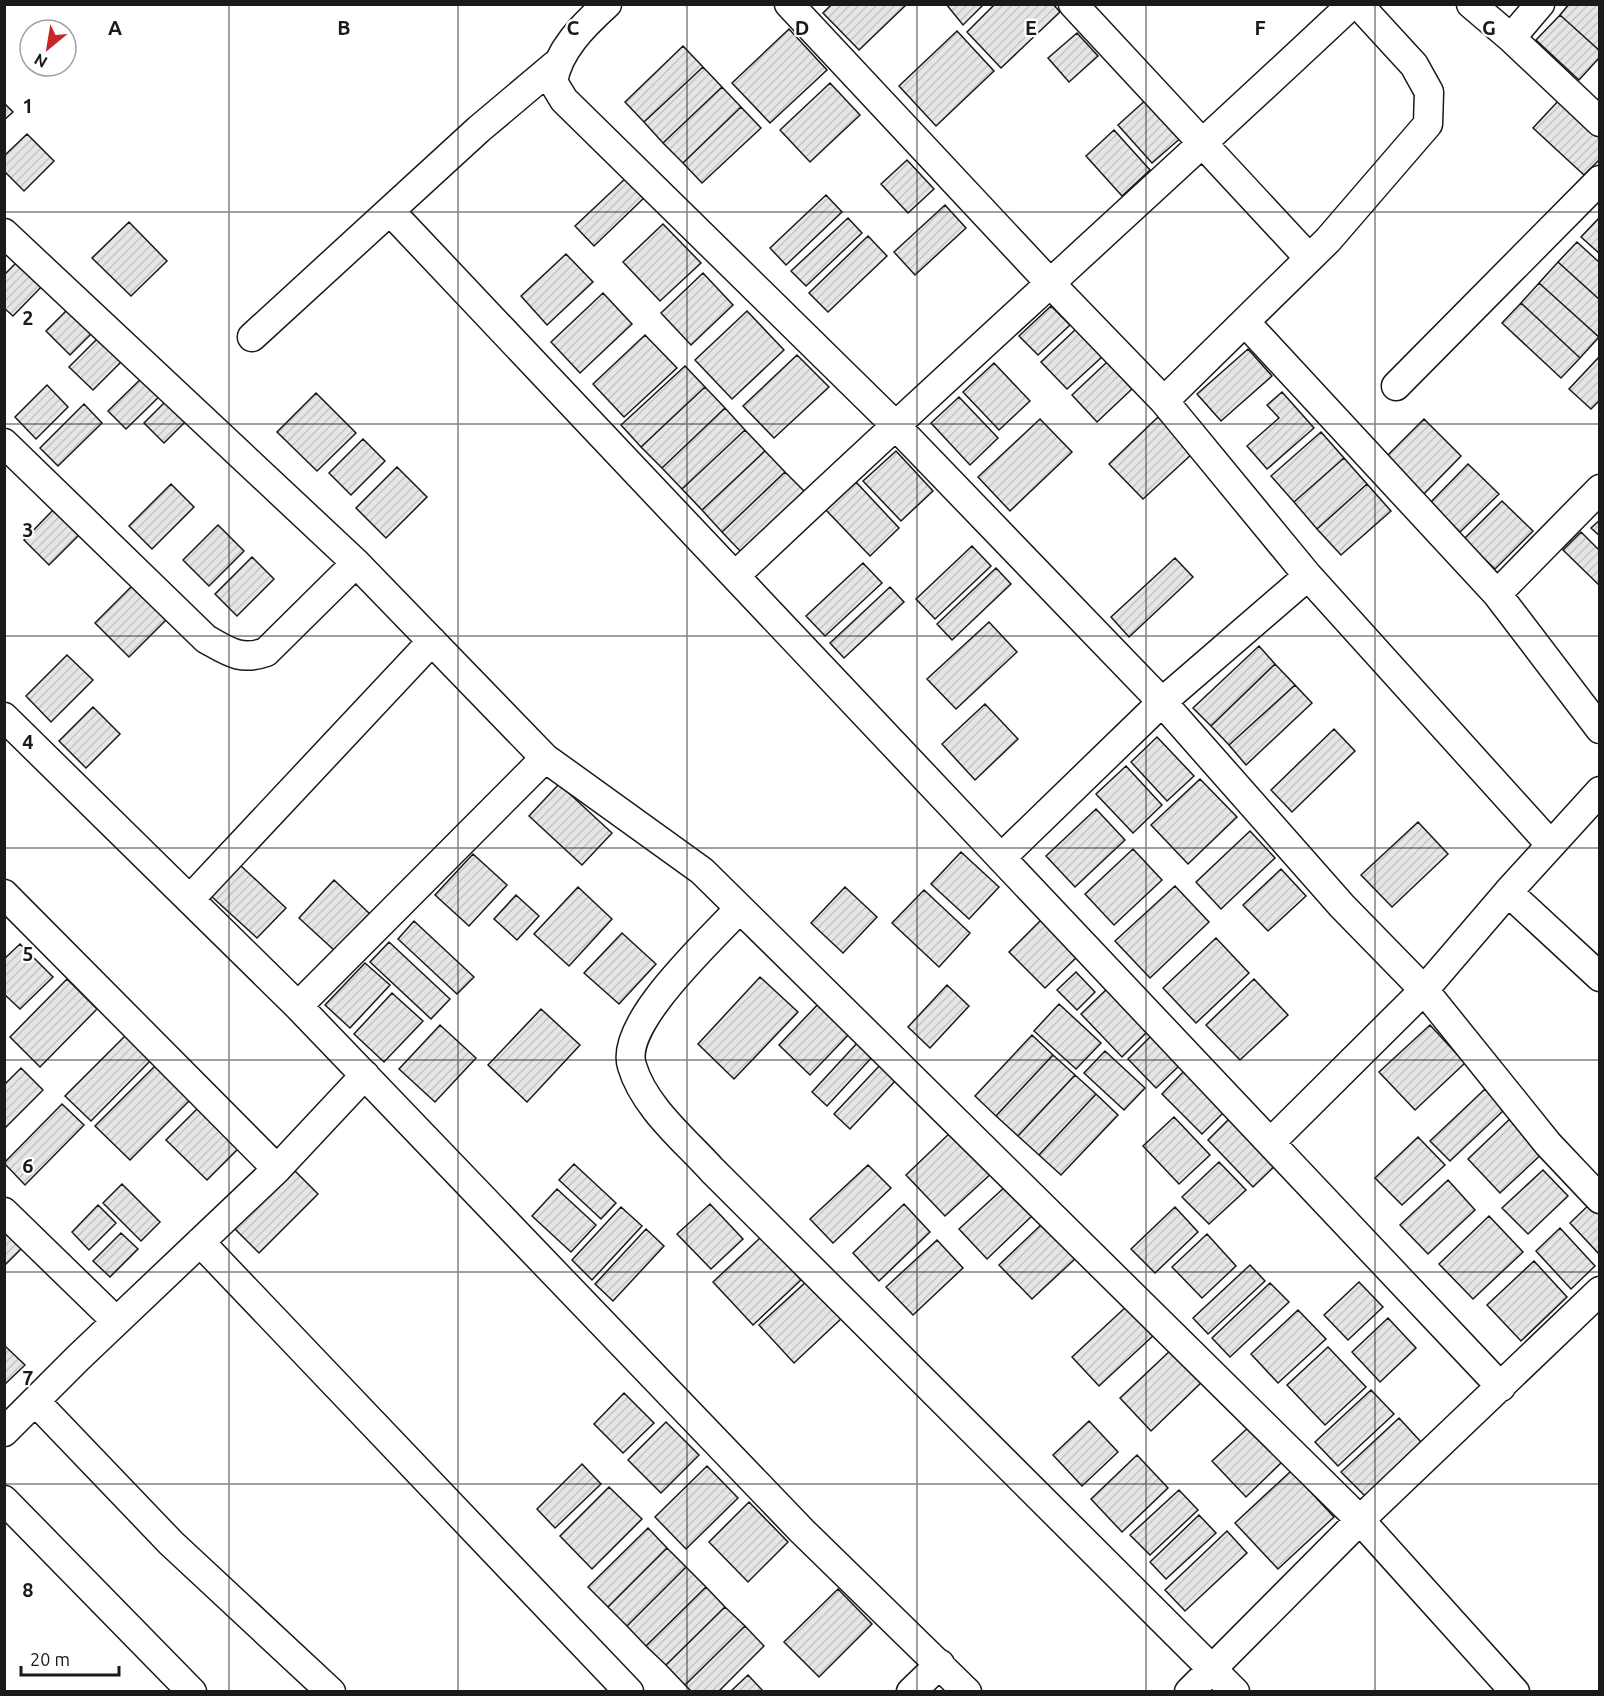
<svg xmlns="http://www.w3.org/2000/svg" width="1604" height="1696" font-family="Ubuntu,sans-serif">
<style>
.building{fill:url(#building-hatch);stroke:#1a1a1a;stroke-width:1.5}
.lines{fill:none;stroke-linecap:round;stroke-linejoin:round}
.street-casing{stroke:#1a1a1a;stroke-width:31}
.street{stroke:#fff;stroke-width:28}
.grid{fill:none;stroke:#1a1a1a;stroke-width:1.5;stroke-opacity:0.55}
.grid-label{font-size:20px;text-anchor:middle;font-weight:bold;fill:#1a1a1a;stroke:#fff;stroke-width:4.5;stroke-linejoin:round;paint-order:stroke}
</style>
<defs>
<pattern id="building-hatch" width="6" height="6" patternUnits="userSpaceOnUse" patternTransform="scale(1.5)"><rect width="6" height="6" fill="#e6e6e6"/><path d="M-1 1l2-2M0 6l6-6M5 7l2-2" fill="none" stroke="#c5c5c5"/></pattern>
</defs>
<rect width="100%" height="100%" fill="#fff"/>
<path class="building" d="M 832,4 L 907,4 L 859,50 L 823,13 Z
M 946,4 L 984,4 L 963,25 Z
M 995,4 L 1053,4 L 1060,12 L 1001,68 L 967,32 Z
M 1569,4 L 1600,4 L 1600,51 L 1560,15 Z
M 1560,15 L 1600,51 L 1600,57 L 1579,80 L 1536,40 Z
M 789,29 L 827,70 L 770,123 L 732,83 Z
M 957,31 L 994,71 L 936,126 L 899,86 Z
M 1077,33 L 1098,56 L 1069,82 L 1048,58 Z
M 683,46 L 703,67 L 644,122 L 625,102 Z
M 703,67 L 722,87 L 663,143 L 644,122 Z
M 830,83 L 860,115 L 810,162 L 780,130 Z
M 722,87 L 741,107 L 683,163 L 663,143 Z
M 1148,98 L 1183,136 L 1152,163 L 1118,125 Z
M 1560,99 L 1600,135 L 1600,159 L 1584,175 L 1533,128 Z
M 4,103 L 13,112 L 4,120 Z
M 741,107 L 761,128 L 702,183 L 683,163 Z
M 1114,130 L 1150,170 L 1122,196 L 1086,156 Z
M 27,134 L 54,161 L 24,191 L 4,171 L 4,156 Z
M 907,160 L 934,189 L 908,213 L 881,184 Z
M 627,177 L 645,197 L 594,246 L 575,226 Z
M 826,195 L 842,212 L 786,265 L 770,248 Z
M 945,205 L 966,228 L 915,275 L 894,252 Z
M 1600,217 L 1600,254 L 1581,237 Z
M 848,218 L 862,233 L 806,286 L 791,271 Z
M 129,222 L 167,261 L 131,296 L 92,258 Z
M 663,224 L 701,263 L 660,301 L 623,262 Z
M 868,236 L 887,256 L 828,312 L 809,293 Z
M 1577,242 L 1600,263 L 1600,300 L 1558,262 Z
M 566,254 L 593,282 L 547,325 L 521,296 Z
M 23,256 L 47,281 L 13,316 L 4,308 L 4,275 Z
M 1558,262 L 1600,300 L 1599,337 L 1539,283 Z
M 703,273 L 733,305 L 691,345 L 661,313 Z
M 1539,283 L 1599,337 L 1580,358 L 1521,303 Z
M 603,293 L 632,324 L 580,373 L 551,342 Z
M 75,302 L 99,326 L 70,355 L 46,331 Z
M 1521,303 L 1580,358 L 1561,378 L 1502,323 Z
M 1051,306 L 1070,325 L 1038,355 L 1019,336 Z
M 747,311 L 784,350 L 732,399 L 695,360 Z
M 1076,329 L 1102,357 L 1067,389 L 1041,362 Z
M 104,332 L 128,355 L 93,390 L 69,367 Z
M 645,335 L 677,368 L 624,417 L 593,384 Z
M 1248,349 L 1272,376 L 1221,421 L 1197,394 Z
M 797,355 L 829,387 L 774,438 L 743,406 Z
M 1600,356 L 1600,400 L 1591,409 L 1569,389 Z
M 1107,362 L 1132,389 L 1097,422 L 1072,395 Z
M 994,363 L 1030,401 L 999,430 L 963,392 Z
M 685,366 L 705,387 L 641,447 L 621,425 Z
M 152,368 L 170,386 L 126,429 L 108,411 Z
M 47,385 L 68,407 L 36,439 L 15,417 Z
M 705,387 L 725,408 L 662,468 L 641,447 Z
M 1282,392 L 1314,428 L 1267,469 L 1247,446 L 1279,418 L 1267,405 Z
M 174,393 L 194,413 L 164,443 L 144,423 Z
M 316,393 L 356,433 L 317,471 L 277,432 Z
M 959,397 L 998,438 L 970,465 L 931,423 Z
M 84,404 L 102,423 L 58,466 L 40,448 Z
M 725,408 L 745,430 L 682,489 L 662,468 Z
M 1158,417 L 1192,454 L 1143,499 L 1109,464 Z
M 1040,419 L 1072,452 L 1010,511 L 978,477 Z
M 1424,419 L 1461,456 L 1424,494 L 1386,457 Z
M 745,430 L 765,451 L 702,510 L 682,489 Z
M 1321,432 L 1344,458 L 1294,502 L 1271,476 Z
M 363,439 L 385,461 L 351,495 L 329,473 Z
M 765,451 L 785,472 L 722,532 L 702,510 Z
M 896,451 L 933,491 L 901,521 L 863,481 Z
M 1344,458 L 1367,484 L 1317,529 L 1294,502 Z
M 1468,464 L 1499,494 L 1460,532 L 1430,503 Z
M 397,467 L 427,497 L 386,538 L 356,508 Z
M 785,472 L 806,493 L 742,553 L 722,532 Z
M 856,482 L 899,528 L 870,556 L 826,510 Z
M 171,484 L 194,507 L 152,549 L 129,526 Z
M 1367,484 L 1391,511 L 1341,555 L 1317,529 Z
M 1502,501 L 1533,531 L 1495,569 L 1464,539 Z
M 54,509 L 80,534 L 49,565 L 24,540 Z
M 1600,520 L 1600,536 L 1591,528 Z
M 218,525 L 244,551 L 209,586 L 183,560 Z
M 1581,532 L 1600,551 L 1600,586 L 1563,550 Z
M 972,546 L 991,566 L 935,619 L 916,599 Z
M 252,557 L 274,579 L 237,616 L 215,594 Z
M 1175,558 L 1193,577 L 1129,637 L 1111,617 Z
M 863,563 L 882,583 L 825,636 L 806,616 Z
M 996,568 L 1011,584 L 952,640 L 937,624 Z
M 137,581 L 171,615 L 129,657 L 95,623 Z
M 890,587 L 904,602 L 844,658 L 830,643 Z
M 989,622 L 1017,652 L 956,709 L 927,679 Z
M 1259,646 L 1275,664 L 1211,726 L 1193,708 Z
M 67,655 L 93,680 L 51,722 L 26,696 Z
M 1275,664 L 1295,685 L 1229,745 L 1211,726 Z
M 1295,685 L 1312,703 L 1246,765 L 1229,745 Z
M 985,704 L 1018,739 L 975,780 L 942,744 Z
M 93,707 L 120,734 L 86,768 L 59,741 Z
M 1334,729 L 1355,751 L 1292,812 L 1271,790 Z
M 1157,737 L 1194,776 L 1167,801 L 1131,762 Z
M 1126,766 L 1162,805 L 1133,833 L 1096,794 Z
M 1200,779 L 1237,817 L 1188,864 L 1151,825 Z
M 559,784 L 612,833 L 582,865 L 529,816 Z
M 1096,809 L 1125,840 L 1075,887 L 1046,856 Z
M 1418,822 L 1448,854 L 1392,907 L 1361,875 Z
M 1250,831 L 1275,858 L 1221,909 L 1196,882 Z
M 1133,849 L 1162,880 L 1114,925 L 1085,894 Z
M 961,852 L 999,887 L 969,919 L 931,884 Z
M 473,854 L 507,885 L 469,926 L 435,895 Z
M 240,865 L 286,908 L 257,938 L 211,896 Z
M 1281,869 L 1306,896 L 1268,931 L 1243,905 Z
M 334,880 L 370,914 L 335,951 L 299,918 Z
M 1175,886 L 1209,922 L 1150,978 L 1115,941 Z
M 578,887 L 612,919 L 569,966 L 534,934 Z
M 845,887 L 877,917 L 843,953 L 811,923 Z
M 924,890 L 970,933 L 939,967 L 892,923 Z
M 516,895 L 539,916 L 517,940 L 494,919 Z
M 1043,918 L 1079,955 L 1045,988 L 1009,952 Z
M 414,921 L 474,977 L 457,994 L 398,939 Z
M 622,933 L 656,964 L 619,1004 L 584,973 Z
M 1216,938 L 1249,973 L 1196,1023 L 1163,988 Z
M 389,942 L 450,999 L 431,1019 L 370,962 Z
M 20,944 L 53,977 L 20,1009 L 4,994 L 4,959 Z
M 365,963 L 390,985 L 350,1028 L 325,1005 Z
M 1076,972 L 1095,992 L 1077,1010 L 1057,990 Z
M 760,977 L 798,1012 L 734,1079 L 698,1044 Z
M 67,979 L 97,1009 L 40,1067 L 10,1037 Z
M 1254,979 L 1288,1015 L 1240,1060 L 1206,1025 Z
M 1112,984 L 1153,1026 L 1122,1057 L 1081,1014 Z
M 947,985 L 969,1006 L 930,1048 L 908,1027 Z
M 392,993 L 423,1021 L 384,1062 L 354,1034 Z
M 822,1000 L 853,1030 L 810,1075 L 779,1045 Z
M 1059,1004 L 1101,1043 L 1076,1069 L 1034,1031 Z
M 541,1009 L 580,1045 L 527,1102 L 488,1065 Z
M 440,1025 L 476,1058 L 435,1102 L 399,1069 Z
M 1430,1025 L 1465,1063 L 1415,1110 L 1379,1072 Z
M 131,1030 L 156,1055 L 91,1121 L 65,1096 Z
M 1032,1035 L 1053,1055 L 996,1116 L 975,1096 Z
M 1152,1035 L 1181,1064 L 1156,1088 L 1128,1059 Z
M 859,1041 L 874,1055 L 827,1106 L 812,1092 Z
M 1105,1051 L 1145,1088 L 1124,1110 L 1084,1073 Z
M 1053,1055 L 1075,1075 L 1018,1136 L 996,1116 Z
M 882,1063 L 898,1078 L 850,1129 L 834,1114 Z
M 155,1066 L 190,1100 L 130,1160 L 95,1126 Z
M 1188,1067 L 1228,1108 L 1202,1134 L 1162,1094 Z
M 21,1068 L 43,1090 L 4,1129 L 4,1085 Z
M 1075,1075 L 1096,1094 L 1039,1155 L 1018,1136 Z
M 1485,1089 L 1504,1110 L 1450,1161 L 1430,1141 Z
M 1096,1094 L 1118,1115 L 1061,1175 L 1039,1155 Z
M 62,1104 L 84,1125 L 25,1185 L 4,1163 Z
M 201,1105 L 242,1145 L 207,1180 L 166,1140 Z
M 1235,1113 L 1281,1160 L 1253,1187 L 1208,1140 Z
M 1514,1115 L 1547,1149 L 1500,1193 L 1468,1159 Z
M 1174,1117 L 1210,1155 L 1179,1184 L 1143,1146 Z
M 954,1129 L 994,1171 L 945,1216 L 906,1175 Z
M 1418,1137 L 1445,1165 L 1402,1205 L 1375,1178 Z
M 1219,1162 L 1246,1190 L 1209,1224 L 1182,1197 Z
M 574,1164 L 616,1203 L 601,1219 L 559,1180 Z
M 289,1165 L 318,1194 L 259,1253 L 230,1224 Z
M 868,1165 L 891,1188 L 833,1243 L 810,1219 Z
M 1543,1170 L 1568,1196 L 1528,1234 L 1502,1208 Z
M 1448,1180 L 1475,1210 L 1428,1254 L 1400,1225 Z
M 122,1184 L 160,1222 L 141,1241 L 103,1203 Z
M 1007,1185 L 1034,1214 L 987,1259 L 959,1229 Z
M 557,1189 L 596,1225 L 571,1252 L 532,1216 Z
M 1594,1200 L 1600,1206 L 1600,1255 L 1570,1223 Z
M 710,1204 L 743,1239 L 711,1269 L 677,1234 Z
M 904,1204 L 930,1232 L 879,1281 L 853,1253 Z
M 98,1205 L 116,1223 L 89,1250 L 72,1232 Z
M 621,1207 L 642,1226 L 592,1280 L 572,1260 Z
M 1175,1207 L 1198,1232 L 1155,1273 L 1131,1249 Z
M 1489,1216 L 1523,1252 L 1473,1299 L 1439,1264 Z
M 1044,1222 L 1077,1257 L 1032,1299 L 999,1265 Z
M 4,1227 L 24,1246 L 4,1266 Z
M 1560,1228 L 1595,1266 L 1571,1289 L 1536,1251 Z
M 646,1229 L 664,1246 L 613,1301 L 595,1284 Z
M 121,1233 L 138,1249 L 110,1277 L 93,1261 Z
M 1207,1234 L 1236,1266 L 1202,1298 L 1172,1267 Z
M 761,1237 L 801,1280 L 753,1325 L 713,1282 Z
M 937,1240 L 963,1268 L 913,1315 L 886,1287 Z
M 1534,1261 L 1567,1297 L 1521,1341 L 1487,1305 Z
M 1250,1265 L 1265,1281 L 1208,1334 L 1193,1318 Z
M 808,1280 L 843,1317 L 794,1363 L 759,1325 Z
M 1359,1282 L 1383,1307 L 1348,1340 L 1324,1315 Z
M 1270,1283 L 1289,1302 L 1230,1357 L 1212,1338 Z
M 1128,1305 L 1155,1334 L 1099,1386 L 1072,1357 Z
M 1298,1310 L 1326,1339 L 1278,1383 L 1251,1354 Z
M 1388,1318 L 1416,1348 L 1380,1382 L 1352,1352 Z
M 4,1345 L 25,1365 L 4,1385 Z
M 1328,1347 L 1366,1387 L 1325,1425 L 1287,1385 Z
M 1172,1349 L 1203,1381 L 1151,1431 L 1120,1398 Z
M 1371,1390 L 1394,1414 L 1338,1466 L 1315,1442 Z
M 624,1393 L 654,1423 L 623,1453 L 594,1424 Z
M 1399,1418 L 1421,1442 L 1365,1496 L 1341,1472 Z
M 1089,1421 L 1118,1452 L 1082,1486 L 1053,1455 Z
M 666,1422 L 699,1455 L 661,1493 L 628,1460 Z
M 1250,1426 L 1283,1461 L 1246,1497 L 1212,1461 Z
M 1137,1455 L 1168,1488 L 1122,1532 L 1091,1499 Z
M 582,1464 L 601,1484 L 555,1528 L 537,1509 Z
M 707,1466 L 738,1498 L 686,1549 L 655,1517 Z
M 1291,1471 L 1334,1517 L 1278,1569 L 1235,1523 Z
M 609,1487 L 642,1519 L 592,1569 L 560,1536 Z
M 1179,1490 L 1198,1510 L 1150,1555 L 1130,1535 Z
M 749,1502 L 788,1542 L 748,1582 L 709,1542 Z
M 1199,1515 L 1216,1533 L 1166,1579 L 1150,1562 Z
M 648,1528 L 667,1548 L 608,1607 L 588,1587 Z
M 1227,1531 L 1247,1553 L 1185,1611 L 1165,1590 Z
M 667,1548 L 686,1567 L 627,1626 L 608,1607 Z
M 686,1567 L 706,1587 L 646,1646 L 627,1626 Z
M 706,1587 L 725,1607 L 666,1665 L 646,1646 Z
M 838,1589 L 872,1624 L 819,1677 L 784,1642 Z
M 725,1607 L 745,1626 L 685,1685 L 666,1665 Z
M 745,1626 L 764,1646 L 718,1692 L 692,1692 L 685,1685 Z
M 748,1675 L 764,1692 L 730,1692 Z"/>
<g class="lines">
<defs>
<path id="street" d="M 607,4 C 584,25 558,50 553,82 L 564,100 L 894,424 L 1162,702 L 1342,906 L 1424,990 L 1548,1144 L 1600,1199
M 789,4 L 1049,282 L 1164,401 L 1308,576 L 1550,844
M 1073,4 L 1309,258
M 1471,4 L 1511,38 L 1600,122
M 1511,38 L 1540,4
M 390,211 L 1501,1387
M 4,233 L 356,563 L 545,758 L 702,871 L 1360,1520 L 1515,1692
M 1246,323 L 1497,594 L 1600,729
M 252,337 L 479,129 L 555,65
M 1396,386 L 1600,180
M 1164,401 L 1328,240 L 1428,124 L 1429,92 L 1414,65 L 1358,4
M 4,443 L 206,639 C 229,652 241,661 266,652 L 356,563
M 735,576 C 938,383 1148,196 1352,4
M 1497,594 L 1600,489
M 4,717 L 298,1006 L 802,1531 L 967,1692
M 1001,858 L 1162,702 L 1308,576
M 1508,892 L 1600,977
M 4,894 L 277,1169
M 191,898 L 432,641
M 739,909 C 711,940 618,1024 632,1066 C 644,1107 685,1140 712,1170 L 1235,1692
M 298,1006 L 545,758
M 1271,1142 L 1424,990 L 1508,892 L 1600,791
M 4,1212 L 116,1321
M 200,1242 L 629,1692
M 35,1401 L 171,1543 L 331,1692
M 4,1432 L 78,1358 L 277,1169 L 365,1075
M 4,1500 L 192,1692
M 911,1692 L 940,1664
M 1189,1692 L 1360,1520 L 1600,1291"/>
</defs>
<use href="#street" class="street-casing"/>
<use href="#street" class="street"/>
</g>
<path class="grid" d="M 229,4 L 229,1692M 458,4 L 458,1692M 687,4 L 687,1692M 917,4 L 917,1692M 1146,4 L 1146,1692M 1375,4 L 1375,1692M 4,212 L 1600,212M 4,424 L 1600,424M 4,636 L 1600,636M 4,848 L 1600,848M 4,1060 L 1600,1060M 4,1272 L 1600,1272M 4,1484 L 1600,1484"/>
<g class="grid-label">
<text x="115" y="35">A</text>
<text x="344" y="35">B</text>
<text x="573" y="35">C</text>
<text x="802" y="35">D</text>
<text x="1031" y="35">E</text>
<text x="1260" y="35">F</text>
<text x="1489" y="35">G</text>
<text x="28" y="113">1</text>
<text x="28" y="325">2</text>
<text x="28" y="537">3</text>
<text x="28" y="749">4</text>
<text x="28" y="961">5</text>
<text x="28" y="1173">6</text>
<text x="28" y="1385">7</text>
<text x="28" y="1597">8</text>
</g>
<rect width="1604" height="1696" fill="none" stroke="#1a1a1a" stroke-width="12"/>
<g transform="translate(48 48) rotate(210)"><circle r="28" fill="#ffffff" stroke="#a3a3a3" stroke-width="1.5"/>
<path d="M0-4.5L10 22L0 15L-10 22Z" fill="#c62828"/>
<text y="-9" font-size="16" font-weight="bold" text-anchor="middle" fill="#1a1a1a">N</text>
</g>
<path d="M21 1666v9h98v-9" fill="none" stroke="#1a1a1a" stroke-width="3"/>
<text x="30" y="1666" font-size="18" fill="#1a1a1a" stroke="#ffffff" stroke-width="4.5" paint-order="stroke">20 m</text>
</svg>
